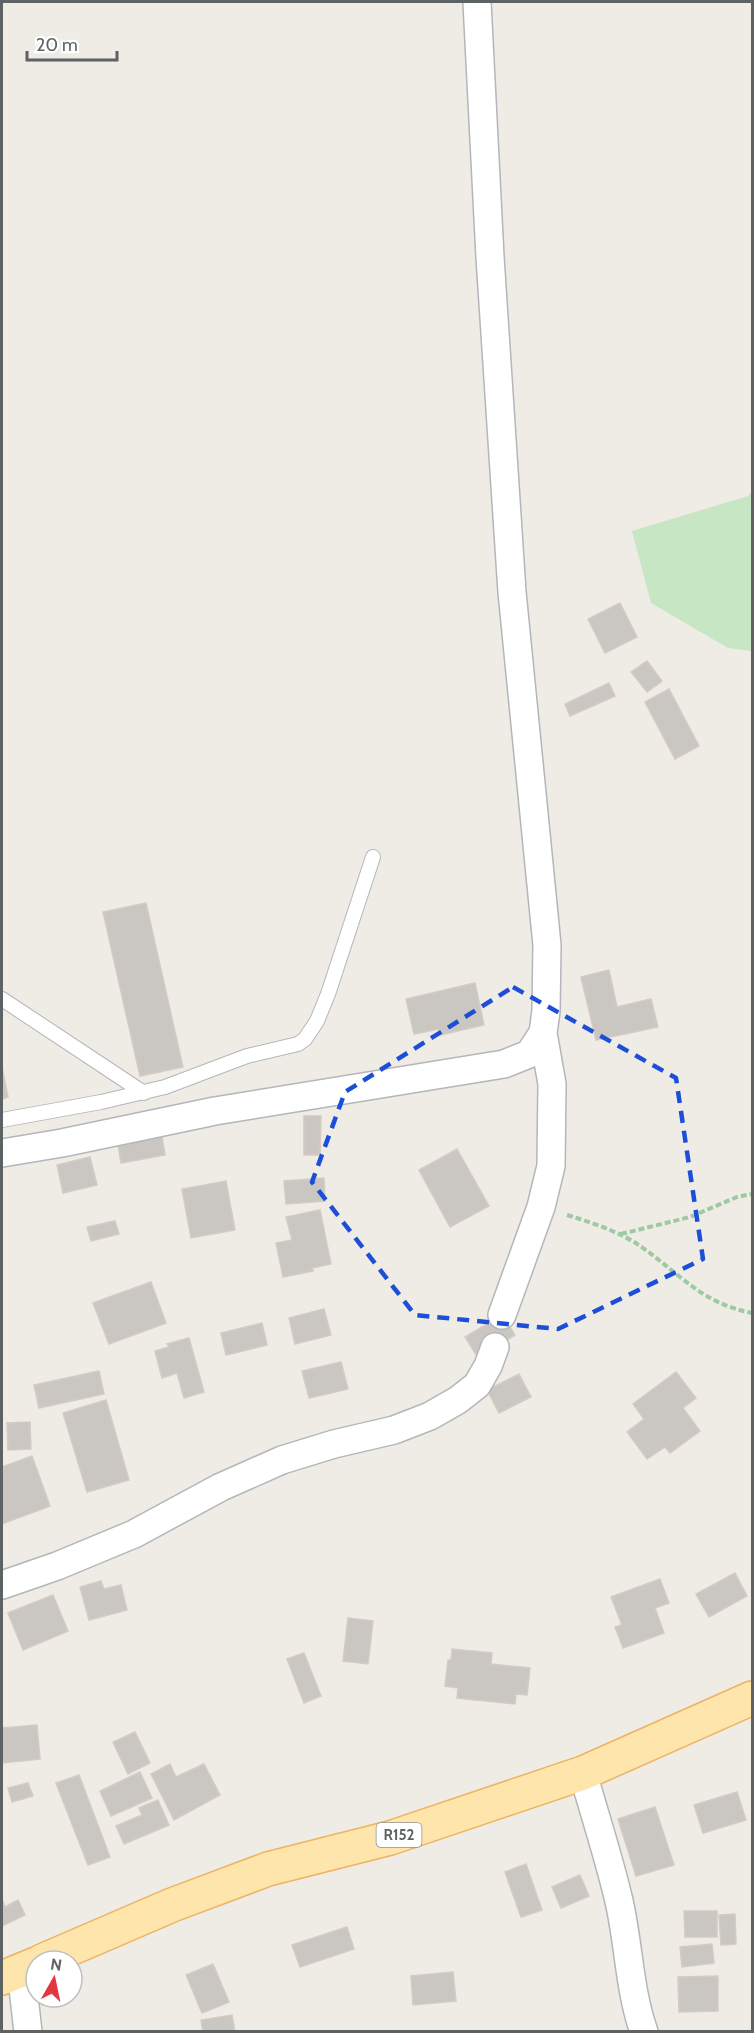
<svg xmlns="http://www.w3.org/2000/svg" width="754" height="2033" font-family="Cabin,sans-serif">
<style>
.green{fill:#c7e6c3}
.building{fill:#cac6c1;stroke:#d3ccc4;stroke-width:1.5}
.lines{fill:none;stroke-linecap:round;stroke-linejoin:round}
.lane-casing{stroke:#b3b6ba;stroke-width:16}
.street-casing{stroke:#b3b6ba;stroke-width:30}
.primary-casing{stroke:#edb360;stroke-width:36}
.path{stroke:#9dc9a3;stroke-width:4;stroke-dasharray:6 3;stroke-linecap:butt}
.lane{stroke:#fff;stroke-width:14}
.street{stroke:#fff;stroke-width:27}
.primary{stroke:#fde5ac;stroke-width:33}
.marked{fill:none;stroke:#1d4ed8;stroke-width:4.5;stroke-dasharray:12 8;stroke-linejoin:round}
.labels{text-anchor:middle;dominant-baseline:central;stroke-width:4.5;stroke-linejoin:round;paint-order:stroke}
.shield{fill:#fff;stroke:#8e9193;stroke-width:1.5}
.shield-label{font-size:15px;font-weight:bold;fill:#5d6265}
</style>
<rect width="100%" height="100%" fill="#efebe5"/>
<path class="green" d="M 752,492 L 752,651 L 728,648 L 651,603 L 632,531 L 748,496 Z"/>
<path class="building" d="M 620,603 L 637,637 L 605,653 L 588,619 Z
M 647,661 L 662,681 L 647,692 L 631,672 Z
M 609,683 L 615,696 L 570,716 L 565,704 Z
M 669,689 L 699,746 L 675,759 L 645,702 Z
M 146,903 L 183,1067 L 140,1076 L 103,912 Z
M 609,970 L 617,1007 L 651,999 L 658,1027 L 596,1040 L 581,977 Z
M 475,983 L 484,1025 L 440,1035 L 439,1029 L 414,1034 L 406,999 Z
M 2,1067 L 8,1097 L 2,1099 Z
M 304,1116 L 321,1116 L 320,1155 L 304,1155 Z
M 161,1130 L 165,1155 L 121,1163 L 117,1138 Z
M 457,1149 L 489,1206 L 450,1227 L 419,1170 Z
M 90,1157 L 97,1185 L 63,1193 L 57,1165 Z
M 324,1178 L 325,1201 L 286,1204 L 284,1181 Z
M 226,1181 L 235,1230 L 191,1238 L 182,1189 Z
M 320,1210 L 331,1264 L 312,1268 L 313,1271 L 283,1277 L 276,1243 L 292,1240 L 286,1217 Z
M 115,1221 L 119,1234 L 91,1241 L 87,1227 Z
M 151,1282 L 166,1323 L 109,1344 L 93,1303 Z
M 324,1309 L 331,1335 L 295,1344 L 289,1318 Z
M 502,1315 L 515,1335 L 478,1358 L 465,1337 Z
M 262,1323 L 267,1345 L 226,1355 L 221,1333 Z
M 189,1338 L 204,1392 L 184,1398 L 177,1373 L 162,1378 L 155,1351 L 169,1347 L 167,1344 Z
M 341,1362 L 348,1389 L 309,1398 L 302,1371 Z
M 99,1371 L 104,1394 L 39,1408 L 34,1385 Z
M 676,1372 L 696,1398 L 683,1408 L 700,1431 L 670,1453 L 665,1447 L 647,1459 L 627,1432 L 644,1419 L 633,1404 Z
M 519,1374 L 531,1397 L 499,1413 L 487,1390 Z
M 106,1400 L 129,1480 L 87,1492 L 63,1413 Z
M 30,1422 L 31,1449 L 8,1450 L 7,1423 Z
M 32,1456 L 50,1506 L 2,1524 L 2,1467 Z
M 735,1573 L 747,1596 L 709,1617 L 696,1594 Z
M 660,1579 L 669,1603 L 655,1608 L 664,1633 L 623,1648 L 615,1627 L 622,1625 L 611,1597 Z
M 101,1581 L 104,1589 L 121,1585 L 127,1610 L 89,1620 L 80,1587 Z
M 53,1595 L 68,1631 L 23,1650 L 8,1613 Z
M 348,1618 L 373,1621 L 368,1664 L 343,1661 Z
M 452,1649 L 492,1653 L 491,1664 L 530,1668 L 527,1695 L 516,1694 L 515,1704 L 457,1698 L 458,1688 L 445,1686 L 448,1660 L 451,1660 Z
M 304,1653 L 321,1696 L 304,1703 L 287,1659 Z
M 37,1725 L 40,1759 L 2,1763 L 2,1728 Z
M 135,1732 L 150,1763 L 128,1774 L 113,1742 Z
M 170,1764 L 176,1777 L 204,1764 L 220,1795 L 174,1820 L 151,1774 Z
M 140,1772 L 152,1798 L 111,1816 L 100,1791 Z
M 79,1775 L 110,1857 L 88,1865 L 56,1783 Z
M 28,1783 L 33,1796 L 12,1802 L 8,1788 Z
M 737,1792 L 746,1820 L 703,1833 L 694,1805 Z
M 158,1800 L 169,1825 L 124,1844 L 116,1826 L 142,1815 L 139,1808 Z
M 655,1807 L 674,1865 L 636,1876 L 618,1819 Z
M 526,1864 L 542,1910 L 521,1917 L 505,1872 Z
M 580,1875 L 589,1896 L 561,1908 L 552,1887 Z
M 2,1899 L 5,1907 L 18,1900 L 25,1915 L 2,1926 Z
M 684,1911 L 717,1911 L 717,1937 L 685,1937 Z
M 735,1914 L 736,1944 L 721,1945 L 719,1915 Z
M 347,1927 L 354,1949 L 300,1967 L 292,1945 Z
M 712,1944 L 714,1963 L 682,1967 L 680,1947 Z
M 213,1964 L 229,2002 L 202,2013 L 186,1975 Z
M 453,1972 L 456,2001 L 413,2005 L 411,1976 Z
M 718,1976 L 718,2011 L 679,2012 L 678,1977 Z
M 232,2015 L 235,2032 L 203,2032 L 201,2020 Z"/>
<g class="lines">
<defs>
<path id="lane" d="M 2,999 L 144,1093
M 2,1120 L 101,1102 L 165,1087 L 247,1056 L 298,1044 L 305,1039 L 317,1021 L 328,994 L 373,857"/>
<path id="street" d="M 2,1153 L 62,1143 L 215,1111 L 504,1064 L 529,1054 L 543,1033 L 546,1011 L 547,945 L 512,592 L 490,257 L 477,2
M 502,1315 L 541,1207 L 551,1166 L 552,1084 L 543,1033
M 2,1585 L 57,1566 L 134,1534 L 221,1487 L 282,1460 L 334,1444 L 394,1430 L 430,1416 L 458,1400 L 477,1385 L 488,1366 L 495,1347
M 583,1773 C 595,1816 609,1858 619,1901 C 629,1945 629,1989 644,2032
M 21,1970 L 28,2032"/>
<path id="primary" d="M 42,1961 L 172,1905 L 268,1869 L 390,1838 L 583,1773 L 752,1698
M 2,1978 L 36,1964"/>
</defs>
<use href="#lane" class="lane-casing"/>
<use href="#street" class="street-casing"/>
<use href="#primary" class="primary-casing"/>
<path class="path" d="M 567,1215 C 593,1223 621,1232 643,1248 C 682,1276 702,1303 752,1313
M 621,1234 L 690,1217 L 737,1197 L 752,1194"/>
<use href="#lane" class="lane"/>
<use href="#street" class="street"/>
<use href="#primary" class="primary"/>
</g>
<path class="marked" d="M 513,987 L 676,1078 L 703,1259 L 558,1329 L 415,1315 L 312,1182 L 345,1092 Z"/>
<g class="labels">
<rect class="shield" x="376.5" y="1823" width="45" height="24" rx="4.5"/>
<g class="shield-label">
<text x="399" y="1835">R152</text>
</g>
</g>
<rect width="754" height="2033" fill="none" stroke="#5d6265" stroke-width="6"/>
<g transform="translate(54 1979) rotate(9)"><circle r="28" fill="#ffffff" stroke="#bec0c1" stroke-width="1.5"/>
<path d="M0-4.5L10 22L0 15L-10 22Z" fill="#e43640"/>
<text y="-9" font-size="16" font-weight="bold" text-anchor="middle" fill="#5d6265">N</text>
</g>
<path d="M27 51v9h90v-9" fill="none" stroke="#5d6265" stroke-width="3"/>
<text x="36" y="51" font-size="18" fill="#5d6265" stroke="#ffffff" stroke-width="4.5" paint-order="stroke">20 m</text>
</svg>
